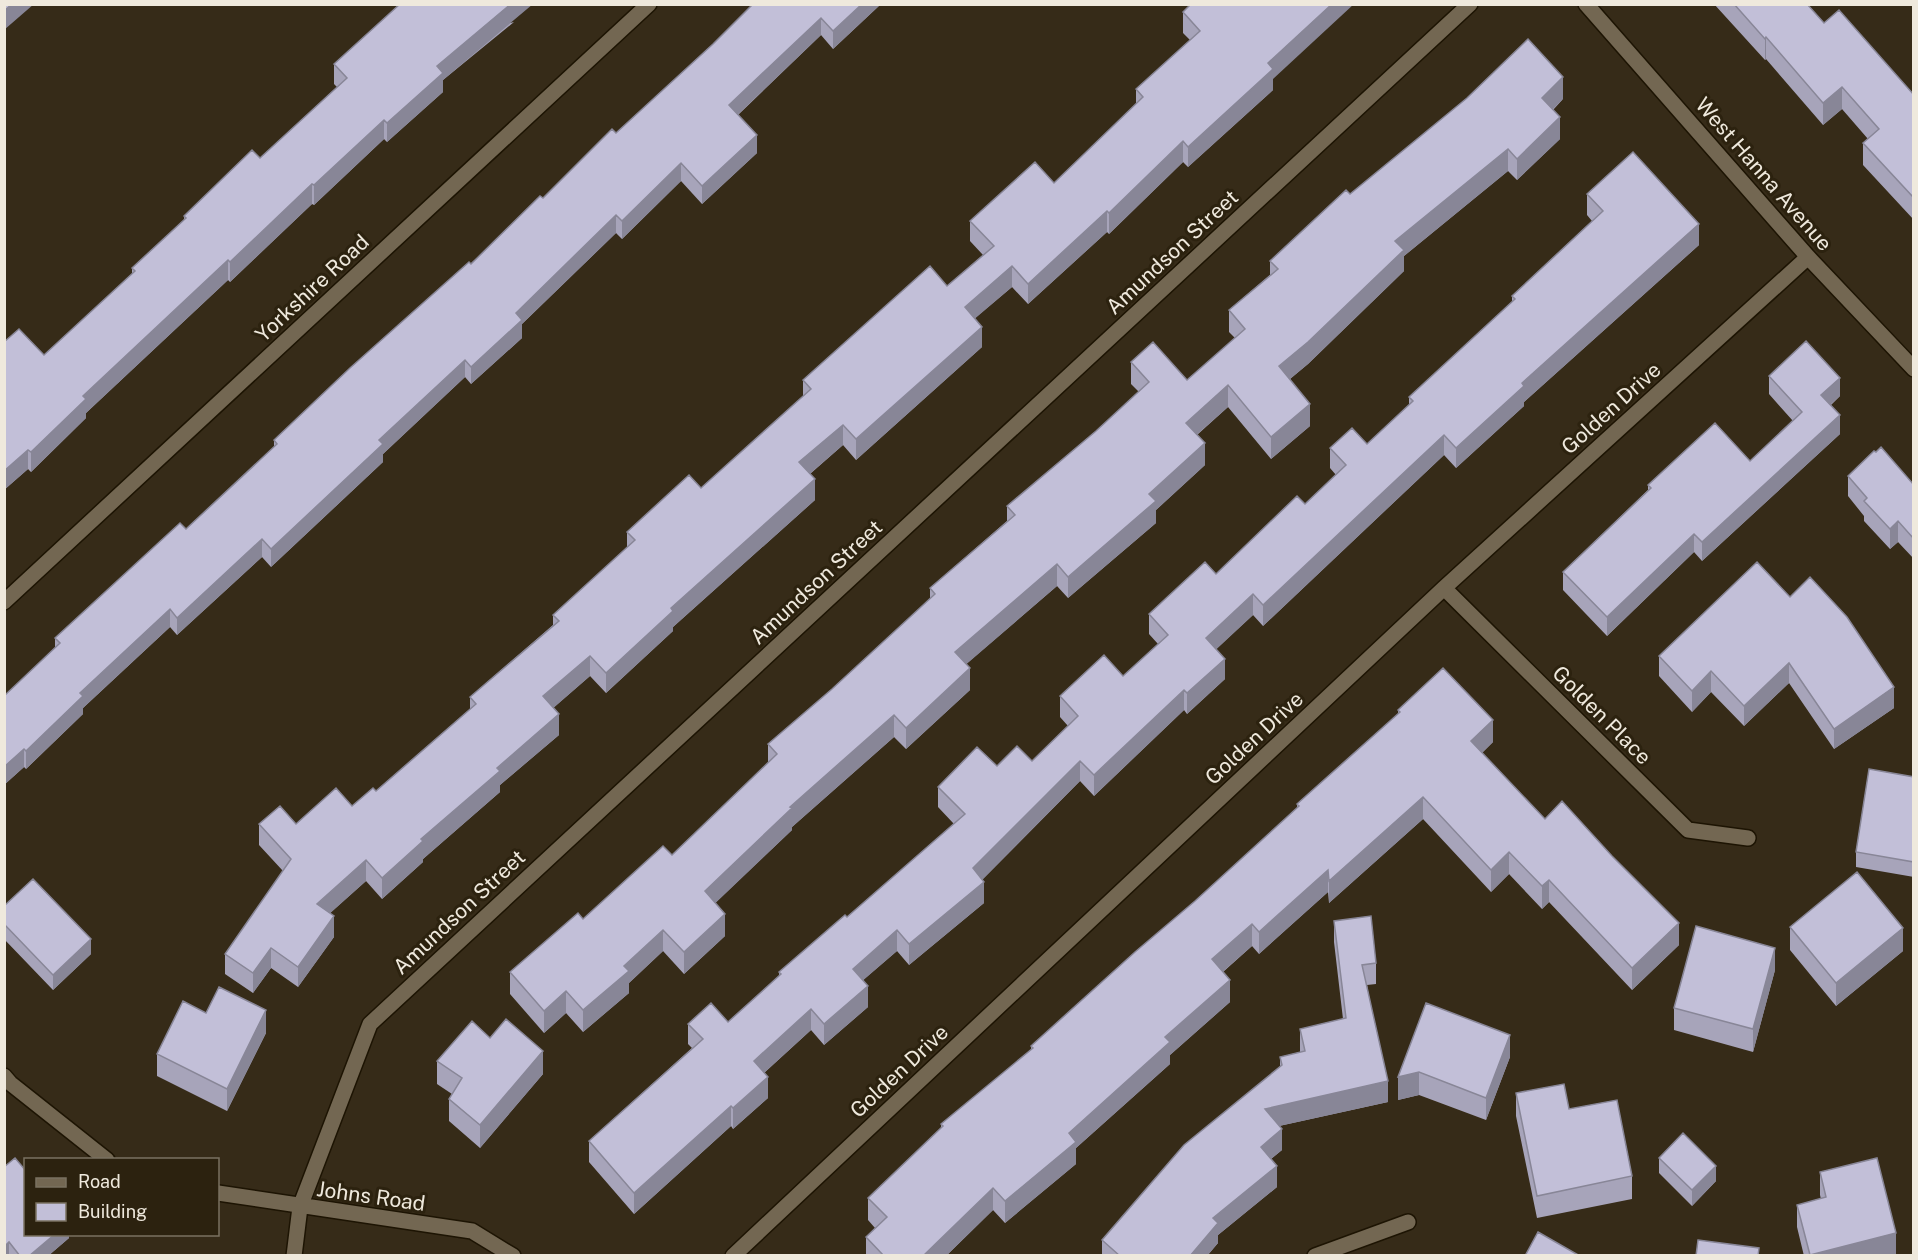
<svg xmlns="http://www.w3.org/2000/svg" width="1918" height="1260" font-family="'Public Sans',sans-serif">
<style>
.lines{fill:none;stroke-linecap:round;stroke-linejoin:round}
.minor-casing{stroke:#1d1403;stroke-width:18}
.minor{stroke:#736752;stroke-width:15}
.wall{fill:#a7a4ba}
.shaded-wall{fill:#888697}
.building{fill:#c2bfd8;stroke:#888697;stroke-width:1.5}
.labels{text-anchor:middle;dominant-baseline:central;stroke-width:6;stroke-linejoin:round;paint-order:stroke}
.street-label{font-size:21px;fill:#efe9dd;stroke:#2c220f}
</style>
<rect width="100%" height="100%" fill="#362b18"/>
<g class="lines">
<defs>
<path id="minor" d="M 1586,4 L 1808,257 L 1914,369
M 1444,588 L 1688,830 L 1748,838
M 4,602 L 649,4
M 4,1076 L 10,1083 L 107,1160
M 218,1193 L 472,1231 L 513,1256
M 294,1256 L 300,1207 L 370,1024 L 1470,4
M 733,1256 L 1444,588 L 1808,257
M 1315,1256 L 1408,1222"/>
</defs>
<use href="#minor" class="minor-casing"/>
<use href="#minor" class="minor"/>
</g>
<path class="wall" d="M 753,4 L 881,4 L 833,49 L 821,35 L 738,115 L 757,153 L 702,204 L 681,181 L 622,239 L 616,233 L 522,324 L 522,338 L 471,384 L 465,377 L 383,454 L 383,462 L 271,567 L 262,557 L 177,635 L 170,627 L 83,708 L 83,714 L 26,769 L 24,767 L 4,785 L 55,648 L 55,638 L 186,529 L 274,447 L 274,440 L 616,133 L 713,44 Z
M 1714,4 L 1807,4 L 1824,23 L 1914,95 L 1914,220 L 1863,165 L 1863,143 L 1868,139 L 1842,109 L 1823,125 L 1766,59 L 1765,60 Z
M 1183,12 L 1273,79 L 1273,90 L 1188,167 L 1183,162 L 1109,234 L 1107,232 L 1028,304 L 1012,287 L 975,318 L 982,347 L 856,460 L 843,445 L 810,474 L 815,500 L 673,627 L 673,631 L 606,693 L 590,676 L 553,708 L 559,735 L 500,785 L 500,792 L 423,859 L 423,862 L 382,899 L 366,881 L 330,913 L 334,937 L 298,987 L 271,968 L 253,993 L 225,974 L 225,954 L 283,871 L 259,845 L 259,824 L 296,824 L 352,806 L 376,791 L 470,709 L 470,697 L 553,625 L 553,615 L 627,548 L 627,532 L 701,488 L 803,396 L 803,380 L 947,286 L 983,255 L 970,241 L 970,221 L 1054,183 L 1136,104 L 1136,89 L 1190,40 L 1183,33 Z
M 514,22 L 443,80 L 443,92 L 387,142 L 384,139 L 314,205 L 312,204 L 230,282 L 228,280 L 86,413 L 86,418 L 31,472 L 28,469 L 4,490 L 4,342 L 44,355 L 132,274 L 132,268 L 184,220 L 184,216 L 260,158 L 337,87 L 334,84 L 334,64 Z
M 1563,99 L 1553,110 L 1560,139 L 1517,180 L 1508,171 L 1404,256 L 1404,271 L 1308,364 L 1290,379 L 1310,426 L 1271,459 L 1228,407 L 1197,435 L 1205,465 L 1156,510 L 1156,523 L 1068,598 L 1057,586 L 966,664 L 970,690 L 906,749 L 894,737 L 792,827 L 792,830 L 715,903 L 725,936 L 684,974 L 663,951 L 629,983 L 629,993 L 583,1032 L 566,1013 L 544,1033 L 510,994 L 510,972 L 672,855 L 768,763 L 768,744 L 832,689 L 930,599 L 930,588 L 1007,521 L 1007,506 L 1096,431 L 1139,392 L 1131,384 L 1131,362 L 1187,380 L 1235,338 L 1229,332 L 1229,310 L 1270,275 L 1270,261 L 1350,194 Z
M 1587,194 L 1699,245 L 1524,402 L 1524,406 L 1456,468 L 1444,455 L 1263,626 L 1253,615 L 1216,649 L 1225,679 L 1187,714 L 1184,710 L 1094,796 L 1080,781 L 982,880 L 984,903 L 909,965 L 897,951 L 863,980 L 868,1007 L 824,1045 L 811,1030 L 764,1073 L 768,1098 L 733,1129 L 731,1126 L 634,1214 L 589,1162 L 589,1141 L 692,1048 L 688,1044 L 688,1024 L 728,1022 L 779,976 L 779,972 L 847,917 L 954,824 L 938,807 L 938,787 L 997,766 L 1032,761 L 1068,726 L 1060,717 L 1060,696 L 1123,676 L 1158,644 L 1149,634 L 1149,614 L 1216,574 L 1305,504 L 1336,475 L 1330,468 L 1330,448 L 1367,444 L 1409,405 L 1409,397 L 1512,302 L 1512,296 L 1592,221 L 1587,215 Z
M 1769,376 L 1840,396 L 1831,405 L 1840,434 L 1702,561 L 1694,552 L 1607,636 L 1563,590 L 1563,572 L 1648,490 L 1648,485 L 1750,461 L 1793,421 L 1769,394 Z
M 1848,476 L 1913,484 L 1914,483 L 1914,559 L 1898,542 L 1890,549 L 1864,521 L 1864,516 L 1848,496 Z
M 1757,562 L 1894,708 L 1834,749 L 1789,683 L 1744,726 L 1711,692 L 1692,712 L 1659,676 L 1659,656 Z
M 1398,710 L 1493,742 L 1482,753 L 1545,819 L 1679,945 L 1632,990 L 1549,902 L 1542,909 L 1509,874 L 1491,892 L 1423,819 L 1329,903 L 1328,892 L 1259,954 L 1252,946 L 1223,972 L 1230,1002 L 1170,1055 L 1170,1064 L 1076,1148 L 1076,1164 L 1005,1223 L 993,1210 L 946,1256 L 866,1256 L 866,1237 L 875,1228 L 868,1220 L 868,1198 L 941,1128 L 941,1124 L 1031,1050 L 1031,1046 L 1195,901 L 1297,808 L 1297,804 L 1398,714 Z
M 1914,777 L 1914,877 L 1856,867 L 1856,852 Z
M 4,906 L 91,954 L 53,990 L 4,939 Z
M 1334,921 L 1376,963 L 1376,984 L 1367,985 L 1388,1102 L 1279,1126 L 1282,1150 L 1271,1159 L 1277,1187 L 1218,1235 L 1218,1243 L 1207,1256 L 1102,1256 L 1102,1240 L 1280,1067 L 1280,1057 L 1300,1052 L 1300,1029 L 1343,1019 L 1334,942 Z
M 1790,927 L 1903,951 L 1836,1006 L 1790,950 Z
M 1775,970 L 1753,1052 L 1674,1030 L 1674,1008 Z
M 1426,1003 L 1510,1057 L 1486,1120 L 1419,1095 L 1398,1100 Z
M 206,1013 L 266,1033 L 227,1111 L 157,1076 L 157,1054 Z
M 490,1038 L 543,1074 L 480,1148 L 449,1121 L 449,1099 L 452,1094 L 437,1084 L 437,1061 Z
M 1516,1093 L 1569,1109 L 1632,1176 L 1632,1199 L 1537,1218 L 1516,1116 Z
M 1659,1158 L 1716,1181 L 1692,1206 L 1659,1173 Z
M 4,1167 L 69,1234 L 69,1238 L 48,1256 L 4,1256 Z
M 1820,1172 L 1896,1256 L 1804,1256 L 1797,1227 L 1797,1205 L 1821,1199 L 1820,1195 Z"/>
<path class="shaded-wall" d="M 12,4 L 34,4 L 4,30 L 4,11 Z
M 511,4 L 533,4 L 443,80 L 443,92 L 387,142 L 387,123 L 437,66 Z
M 862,4 L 881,4 L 833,49 L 833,31 Z
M 1332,4 L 1354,4 L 1273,79 L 1273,90 L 1188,167 L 1188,147 L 1268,63 Z
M 821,18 L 821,35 L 729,123 L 729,105 Z
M 1766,37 L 1766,59 L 1765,60 L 1765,39 Z
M 1563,77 L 1563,99 L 1542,120 L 1542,98 Z
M 1842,87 L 1842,109 L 1823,125 L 1823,103 Z
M 1560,117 L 1560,139 L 1517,180 L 1517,159 Z
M 384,120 L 384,139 L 314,205 L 314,185 Z
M 757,135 L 757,153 L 702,204 L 702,186 Z
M 1183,141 L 1183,162 L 1109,234 L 1109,213 Z
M 1508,149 L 1508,171 L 1404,256 L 1404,271 L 1308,364 L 1279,388 L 1279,366 L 1395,241 Z
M 681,163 L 681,181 L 622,239 L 622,221 Z
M 312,184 L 312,204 L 230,282 L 230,262 Z
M 1107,211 L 1107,232 L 1028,304 L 1028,284 Z
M 616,215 L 616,233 L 522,324 L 522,338 L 471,384 L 471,367 L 516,313 Z
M 1699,224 L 1699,245 L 1524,402 L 1524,406 L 1456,468 L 1456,448 L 1522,383 Z
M 228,260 L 228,280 L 86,413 L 86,418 L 31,472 L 31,452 L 83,396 Z
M 1012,266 L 1012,287 L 965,327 L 965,307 Z
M 982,327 L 982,347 L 856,460 L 856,439 Z
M 465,360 L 465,377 L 383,454 L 383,462 L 271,567 L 271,549 L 379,440 Z
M 1840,378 L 1840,396 L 1821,413 L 1821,395 Z
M 1228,385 L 1228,407 L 1186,444 L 1186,423 Z
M 1310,404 L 1310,426 L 1271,459 L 1271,437 Z
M 1840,415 L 1840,434 L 1702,561 L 1702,542 Z
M 843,425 L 843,445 L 799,483 L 799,462 Z
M 1444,435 L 1444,455 L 1263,626 L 1263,605 Z
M 1205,443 L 1205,465 L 1156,510 L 1156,523 L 1068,598 L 1068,577 L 1149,494 Z
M 28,450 L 28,469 L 4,490 L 4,471 Z
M 815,479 L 815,500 L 673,627 L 673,631 L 606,693 L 606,673 L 671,608 Z
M 1898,521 L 1898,542 L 1890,549 L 1890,529 Z
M 1694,534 L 1694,552 L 1607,636 L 1607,617 Z
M 262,539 L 262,557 L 177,635 L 177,618 Z
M 1057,564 L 1057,586 L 955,674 L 955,652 Z
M 1253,594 L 1253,615 L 1206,659 L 1206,638 Z
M 170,609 L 170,627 L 83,708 L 83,714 L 26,769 L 26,751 L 80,693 Z
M 590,656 L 590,676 L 543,717 L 543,696 Z
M 1225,659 L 1225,679 L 1187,714 L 1187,693 Z
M 1789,663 L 1789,683 L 1744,726 L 1744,706 Z
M 970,668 L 970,690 L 906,749 L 906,728 Z
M 1711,671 L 1711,692 L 1692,712 L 1692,691 Z
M 1894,687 L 1894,708 L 1834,749 L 1834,729 Z
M 1184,690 L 1184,710 L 1094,796 L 1094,775 Z
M 559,714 L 559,735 L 500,785 L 500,792 L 423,859 L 423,862 L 382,899 L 382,878 L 421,839 L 497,768 Z
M 894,715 L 894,737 L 792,827 L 792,830 L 705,913 L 705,891 L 790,807 Z
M 1493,720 L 1493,742 L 1471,763 L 1471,741 Z
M 24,749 L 24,767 L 4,785 L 4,767 Z
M 1080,761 L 1080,781 L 973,889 L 973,868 Z
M 1423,797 L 1423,819 L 1329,903 L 1329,881 Z
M 1509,852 L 1509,874 L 1491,892 L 1491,870 Z
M 366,860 L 366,881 L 317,925 L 317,904 Z
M 1328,870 L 1328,892 L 1259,954 L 1259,932 Z
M 1549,880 L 1549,902 L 1542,909 L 1542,886 Z
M 984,882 L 984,903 L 909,965 L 909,944 Z
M 725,914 L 725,936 L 684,974 L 684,952 Z
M 334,916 L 334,937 L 298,987 L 298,967 Z
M 1679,923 L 1679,945 L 1632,990 L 1632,968 Z
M 1252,924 L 1252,946 L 1212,981 L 1212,959 Z
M 1903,928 L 1903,951 L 1836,1006 L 1836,983 Z
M 663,930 L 663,951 L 629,983 L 629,993 L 583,1032 L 583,1010 L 624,966 Z
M 897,930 L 897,951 L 853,989 L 853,969 Z
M 91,939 L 91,954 L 53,990 L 53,975 Z
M 271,948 L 271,968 L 253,993 L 253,973 Z
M 1775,948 L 1775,970 L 1753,1052 L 1753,1029 Z
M 1230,980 L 1230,1002 L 1170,1055 L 1170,1064 L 1076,1148 L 1076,1164 L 1005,1223 L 1005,1201 L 1069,1133 L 1165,1037 Z
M 868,986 L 868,1007 L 824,1045 L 824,1024 Z
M 566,991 L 566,1013 L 544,1033 L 544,1011 Z
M 811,1009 L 811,1030 L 754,1082 L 754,1061 Z
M 266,1010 L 266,1033 L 227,1111 L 227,1089 Z
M 1510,1035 L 1510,1057 L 1486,1120 L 1486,1098 Z
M 543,1051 L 543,1074 L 480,1148 L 480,1125 Z
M 1419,1072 L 1419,1095 L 1398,1100 L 1398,1077 Z
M 768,1077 L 768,1098 L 733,1129 L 733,1108 Z
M 1388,1081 L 1388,1102 L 1265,1129 L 1265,1109 Z
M 731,1106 L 731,1126 L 634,1214 L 634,1193 Z
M 1282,1129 L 1282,1150 L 1261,1167 L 1261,1147 Z
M 1277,1166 L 1277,1187 L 1218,1235 L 1218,1243 L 1207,1256 L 1190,1256 L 1213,1218 Z
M 1716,1166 L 1716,1181 L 1692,1206 L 1692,1190 Z
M 993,1188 L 993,1210 L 946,1256 L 923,1256 Z
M 1896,1233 L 1896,1256 L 1810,1256 L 1810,1255 Z
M 55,1234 L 69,1234 L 69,1238 L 48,1256 L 29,1256 Z
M 9,1242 L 9,1256 L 4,1256 L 4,1247 Z"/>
<path class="building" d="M 4,4 L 12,4 L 4,11 Z
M 400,4 L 511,4 L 437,66 L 443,73 L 387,123 L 384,120 L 314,185 L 312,184 L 230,262 L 228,260 L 83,396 L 86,399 L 31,452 L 28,450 L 4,471 L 4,342 L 19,329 L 44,355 L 135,271 L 132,268 L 186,218 L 184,216 L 252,150 L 260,158 L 347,78 L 334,64 Z
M 753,4 L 862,4 L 833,31 L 821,18 L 729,105 L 757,135 L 702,186 L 681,163 L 622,221 L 616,215 L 516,313 L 522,320 L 471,367 L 465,360 L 379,440 L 383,444 L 271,549 L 262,539 L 177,618 L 170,609 L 80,693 L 83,696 L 26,751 L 24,749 L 4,767 L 4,696 L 60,643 L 55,638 L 180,523 L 186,529 L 277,444 L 274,440 L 350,368 L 469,262 L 471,264 L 540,196 L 543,198 L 612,129 L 616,133 L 713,44 Z
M 1191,4 L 1332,4 L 1268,63 L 1273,69 L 1188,147 L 1183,141 L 1109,213 L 1107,211 L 1028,284 L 1012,266 L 965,307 L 982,327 L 856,439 L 843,425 L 799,462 L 815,479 L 671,608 L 673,611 L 606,673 L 590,656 L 543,696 L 559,714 L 497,768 L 500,771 L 421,839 L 423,841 L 382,878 L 366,860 L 317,904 L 334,916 L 298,967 L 271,948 L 253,973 L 225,954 L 291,859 L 259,824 L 280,806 L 296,824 L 336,788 L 352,806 L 373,788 L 376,791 L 476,704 L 470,697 L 559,621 L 553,615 L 635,540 L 627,532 L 689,475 L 701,488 L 811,389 L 803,380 L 930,266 L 947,286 L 994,246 L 970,221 L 1035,162 L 1054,183 L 1143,97 L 1136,89 L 1200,31 L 1183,12 Z
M 1734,4 L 1807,4 L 1824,23 L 1839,10 L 1914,95 L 1914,198 L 1863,143 L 1879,129 L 1842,87 L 1823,103 L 1766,37 L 1765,39 Z
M 1528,39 L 1563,77 L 1542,98 L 1560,117 L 1517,159 L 1508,149 L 1395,241 L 1404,250 L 1308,342 L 1279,366 L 1310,404 L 1271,437 L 1228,385 L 1186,423 L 1205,443 L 1149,494 L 1156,501 L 1068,577 L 1057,564 L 955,652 L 970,668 L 906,728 L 894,715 L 790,807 L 792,808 L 705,891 L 725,914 L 684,952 L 663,930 L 624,966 L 629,971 L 583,1010 L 566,991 L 544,1011 L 510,972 L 578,913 L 583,919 L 663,846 L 672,855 L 777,754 L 768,744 L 832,689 L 935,594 L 930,588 L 1015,515 L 1007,506 L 1096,431 L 1149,382 L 1131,362 L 1153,342 L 1187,380 L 1245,329 L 1229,310 L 1278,269 L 1270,261 L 1346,190 L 1350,194 L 1467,98 Z
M 1633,152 L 1699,224 L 1522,383 L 1524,386 L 1456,448 L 1444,435 L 1263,605 L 1253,594 L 1206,638 L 1225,659 L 1187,693 L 1184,690 L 1094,775 L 1080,761 L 973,868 L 984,882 L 909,944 L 897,930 L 853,969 L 868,986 L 824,1024 L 811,1009 L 754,1061 L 768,1077 L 733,1108 L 731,1106 L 634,1193 L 589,1141 L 703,1039 L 688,1024 L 711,1003 L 728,1022 L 781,974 L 779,972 L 845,915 L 847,917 L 965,814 L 938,787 L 977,747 L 997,766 L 1017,746 L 1032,761 L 1078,716 L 1060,696 L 1104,655 L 1123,676 L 1168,635 L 1149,614 L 1205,562 L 1216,574 L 1297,496 L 1305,504 L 1346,465 L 1330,448 L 1352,428 L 1367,444 L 1413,401 L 1409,397 L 1515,299 L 1512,296 L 1603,211 L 1587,194 Z
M 1806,341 L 1840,378 L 1821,395 L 1840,415 L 1702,542 L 1694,534 L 1607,617 L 1563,572 L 1651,488 L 1648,485 L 1715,423 L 1750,461 L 1802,412 L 1769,376 Z
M 1881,447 L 1913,484 L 1914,483 L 1914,539 L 1898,521 L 1890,529 L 1864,501 L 1867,498 L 1848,476 L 1874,451 L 1876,452 Z
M 1757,562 L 1790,597 L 1810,577 L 1847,617 L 1894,687 L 1834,729 L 1789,663 L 1744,706 L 1711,671 L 1692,691 L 1659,656 Z
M 1443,668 L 1493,720 L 1471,741 L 1545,819 L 1562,801 L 1612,856 L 1679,923 L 1632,968 L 1549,880 L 1542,886 L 1509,852 L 1491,870 L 1423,797 L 1329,881 L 1328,870 L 1259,932 L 1252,924 L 1212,959 L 1230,980 L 1165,1037 L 1170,1042 L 1069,1133 L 1076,1142 L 1005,1201 L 993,1188 L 923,1256 L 884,1256 L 866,1237 L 887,1217 L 868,1198 L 943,1126 L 941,1124 L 1033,1048 L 1031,1046 L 1135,952 L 1195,901 L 1299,806 L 1297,804 L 1400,712 L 1398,710 Z
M 1869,769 L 1914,777 L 1914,862 L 1856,852 Z
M 1857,872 L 1903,928 L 1836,983 L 1790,927 Z
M 33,879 L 91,939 L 53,975 L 4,924 L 4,906 Z
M 1371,916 L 1376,963 L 1362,965 L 1388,1081 L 1265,1109 L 1282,1129 L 1261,1147 L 1277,1166 L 1213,1218 L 1218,1223 L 1190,1256 L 1120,1256 L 1102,1240 L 1184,1145 L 1282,1065 L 1280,1057 L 1305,1051 L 1300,1029 L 1346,1018 L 1334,921 Z
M 1696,926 L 1775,948 L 1753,1029 L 1674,1008 Z
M 219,987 L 266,1010 L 227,1089 L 157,1054 L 183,1001 L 206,1013 Z
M 1426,1003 L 1510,1035 L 1486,1098 L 1419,1072 L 1398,1077 Z
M 506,1019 L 543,1051 L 480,1125 L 449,1099 L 462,1078 L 437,1061 L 472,1021 L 490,1038 Z
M 1564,1084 L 1569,1109 L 1617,1100 L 1632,1176 L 1537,1196 L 1516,1093 Z
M 1683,1133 L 1716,1166 L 1692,1190 L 1659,1158 Z
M 15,1158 L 26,1171 L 26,1234 L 55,1234 L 29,1256 L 20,1256 L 9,1242 L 4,1247 L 4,1167 Z
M 1877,1158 L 1896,1233 L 1810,1255 L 1797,1205 L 1826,1197 L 1820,1172 Z
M 1538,1232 L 1580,1256 L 1525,1256 Z
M 1698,1240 L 1759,1248 L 1758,1256 L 1696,1256 Z"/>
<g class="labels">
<g class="street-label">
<text transform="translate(1764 174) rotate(49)">West Hanna Avenue</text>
<text transform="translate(1172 252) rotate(-43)">Amundson Street</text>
<text transform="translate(312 288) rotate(-43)">Yorkshire Road</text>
<text transform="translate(1611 408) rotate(-42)">Golden Drive</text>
<text transform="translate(816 582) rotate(-43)">Amundson Street</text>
<text transform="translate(1602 715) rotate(45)">Golden Place</text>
<text transform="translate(1254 738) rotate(-43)">Golden Drive</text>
<text transform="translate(459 912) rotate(-43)">Amundson Street</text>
<text transform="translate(899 1071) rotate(-43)">Golden Drive</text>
<text transform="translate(371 1196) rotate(8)">Johns Road</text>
</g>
</g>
<rect width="1918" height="1260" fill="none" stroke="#efe9dd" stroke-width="12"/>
<rect x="24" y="1158" width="195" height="78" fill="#2c220f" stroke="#7a7261" stroke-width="1.5"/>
<rect x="36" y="1178" width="30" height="9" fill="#736752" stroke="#7a7261" stroke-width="1.5"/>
<text x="78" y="1188" font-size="18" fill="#efe9dd">Road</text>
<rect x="36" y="1203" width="30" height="18" fill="#c2bfd8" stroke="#7a7261" stroke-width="1.5"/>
<text x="78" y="1218" font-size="18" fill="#efe9dd">Building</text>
</svg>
